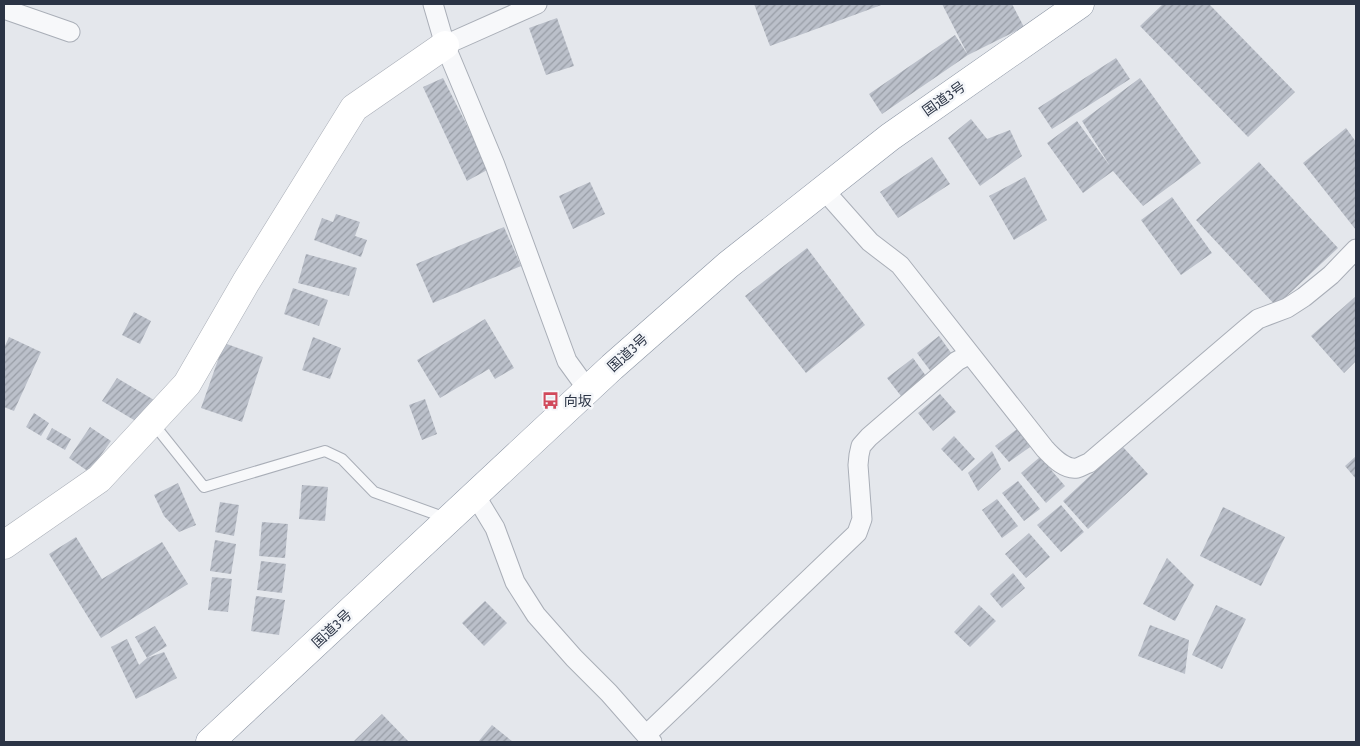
<svg xmlns="http://www.w3.org/2000/svg" width="1360" height="746" font-family="'Fira Sans Condensed','Noto Sans JP',sans-serif">
<style>
.building{fill:url(#building-hatch)}
.lines{fill:none;stroke-linecap:round;stroke-linejoin:round}
.lane-casing{stroke:#a9aeb7;stroke-width:12}
.street-casing{stroke:#a9aeb7;stroke-width:21}
.secondary-casing{stroke:#a9aeb7;stroke-width:29}
.highway-casing{stroke:#8b94a3;stroke-width:29}
.lane{stroke:#f7f8fa;stroke-width:10}
.street{stroke:#f7f8fa;stroke-width:19}
.secondary{stroke:#fff;stroke-width:28}
.highway{stroke:#fff;stroke-width:28}
.labels{text-anchor:middle;dominant-baseline:central;stroke-width:5;stroke-linejoin:round;paint-order:stroke}
.street-label{font-size:14px;fill:#2b3445;stroke:#f4f6f9}
.poi-label{font-size:14px;fill:#2b3445;stroke:#f4f6f9;text-anchor:start}
</style>
<defs>
<pattern id="building-hatch" width="6" height="6" patternUnits="userSpaceOnUse" patternTransform="scale(1.25)"><rect width="6" height="6" fill="#bbc0ca"/><path d="M-1 1l2-2M0 6l6-6M5 7l2-2" fill="none" stroke="#989da6"/></pattern>
</defs>
<rect width="100%" height="100%" fill="#e4e7ec"/>
<path class="building" d="M 754,4 L 884,4 L 770,46 Z
M 942,4 L 1012,4 L 1024,27 L 968,55 Z
M 1163,4 L 1209,4 L 1295,92 L 1248,137 L 1140,26 Z
M 557,18 L 574,66 L 546,75 L 529,28 Z
M 955,35 L 968,55 L 882,114 L 869,94 Z
M 1116,58 L 1130,79 L 1052,129 L 1038,108 Z
M 443,78 L 489,169 L 467,181 L 423,87 Z
M 1140,78 L 1201,163 L 1143,206 L 1113,171 L 1083,193 L 1047,143 L 1077,121 L 1110,166 L 1082,121 Z
M 971,119 L 987,139 L 1010,130 L 1022,156 L 980,186 L 948,138 Z
M 1346,128 L 1356,142 L 1356,230 L 1303,163 Z
M 932,157 L 950,184 L 898,218 L 880,192 Z
M 1259,162 L 1338,248 L 1276,306 L 1196,220 Z
M 1025,177 L 1047,220 L 1014,240 L 989,196 Z
M 590,182 L 605,214 L 573,229 L 559,196 Z
M 1172,197 L 1212,253 L 1181,275 L 1141,220 Z
M 336,214 L 360,222 L 355,236 L 367,240 L 361,257 L 314,240 L 322,218 L 333,222 Z
M 504,227 L 521,266 L 433,303 L 416,264 Z
M 807,248 L 865,325 L 806,373 L 745,296 Z
M 306,254 L 357,268 L 349,296 L 298,283 Z
M 293,288 L 328,300 L 319,326 L 284,314 Z
M 1356,296 L 1356,361 L 1344,373 L 1311,336 Z
M 134,312 L 151,321 L 140,344 L 122,335 Z
M 485,319 L 514,368 L 495,379 L 489,369 L 440,398 L 417,360 Z
M 939,336 L 957,361 L 935,377 L 917,353 Z
M 9,337 L 41,352 L 14,411 L 4,407 L 4,348 Z
M 313,337 L 341,348 L 330,379 L 302,370 Z
M 224,343 L 263,357 L 242,422 L 201,408 Z
M 913,358 L 926,376 L 901,396 L 887,378 Z
M 117,378 L 154,400 L 139,423 L 102,401 Z
M 940,394 L 956,412 L 933,431 L 918,413 Z
M 425,399 L 437,434 L 422,440 L 409,405 Z
M 34,413 L 49,423 L 41,436 L 26,427 Z
M 1021,426 L 1030,447 L 1009,462 L 995,446 Z
M 90,427 L 111,441 L 89,472 L 69,458 Z
M 52,428 L 71,439 L 65,450 L 46,439 Z
M 954,436 L 975,459 L 962,471 L 941,449 Z
M 1122,446 L 1148,474 L 1088,529 L 1063,501 Z
M 992,451 L 1001,469 L 978,491 L 968,473 Z
M 1356,456 L 1356,479 L 1345,466 Z
M 1040,457 L 1065,486 L 1046,503 L 1021,473 Z
M 1018,481 L 1040,509 L 1024,521 L 1002,493 Z
M 178,483 L 196,525 L 179,532 L 164,516 L 154,495 Z
M 302,485 L 328,487 L 325,521 L 299,519 Z
M 997,499 L 1018,526 L 1002,538 L 982,510 Z
M 220,502 L 239,505 L 234,536 L 215,532 Z
M 1061,505 L 1084,532 L 1061,552 L 1037,525 Z
M 1223,507 L 1285,537 L 1261,586 L 1200,556 Z
M 262,522 L 288,524 L 285,558 L 259,556 Z
M 1029,533 L 1050,557 L 1026,578 L 1005,554 Z
M 76,537 L 102,579 L 162,542 L 188,584 L 101,638 L 49,554 Z
M 215,540 L 236,544 L 231,574 L 210,571 Z
M 1167,558 L 1194,585 L 1175,621 L 1143,604 Z
M 261,561 L 286,564 L 282,593 L 257,590 Z
M 1013,573 L 1025,588 L 1002,608 L 990,594 Z
M 212,577 L 232,579 L 228,612 L 208,610 Z
M 256,596 L 285,600 L 279,635 L 251,631 Z
M 485,601 L 507,623 L 484,646 L 462,623 Z
M 979,605 L 996,621 L 970,647 L 954,632 Z
M 1216,605 L 1246,619 L 1222,669 L 1192,655 Z
M 1150,625 L 1189,640 L 1185,674 L 1138,656 Z
M 155,626 L 167,646 L 147,658 L 164,652 L 177,678 L 136,699 L 111,647 L 127,639 L 139,665 L 147,658 L 135,637 Z
M 382,714 L 409,742 L 353,742 Z
M 492,725 L 513,742 L 478,742 Z"/>
<g class="lines">
<defs>
<path id="lane" d="M 152,422 L 204,487 L 325,451 L 342,459 L 374,492 L 446,518"/>
<path id="street" d="M 433,4 L 445,45 L 495,165 L 567,361 L 588,390
M 4,9 L 70,32
M 445,45 L 537,4
M 823,189 L 870,242 L 900,265 L 1045,449 C 1053,457 1064,470 1077,468 C 1081,467 1085,464 1089,463 L 1247,328 L 1258,319 L 1287,308 L 1304,297 L 1331,275 L 1356,249
M 475,495 L 495,528 L 515,582 L 536,615 L 574,658 L 609,693 L 652,742
M 646,735 L 857,533 L 862,519 L 858,465 L 859,455 L 861,446 L 869,437 L 957,361 L 970,354"/>
<path id="secondary" d="M 4,545 L 99,479 L 187,384 L 246,282 L 354,108 L 445,45"/>
<path id="highway" d="M 210,742 L 612,367 L 728,265 L 890,137 L 1080,4"/>
</defs>
<use href="#lane" class="lane-casing"/>
<use href="#street" class="street-casing"/>
<use href="#secondary" class="secondary-casing"/>
<use href="#highway" class="highway-casing"/>
<use href="#lane" class="lane"/>
<use href="#street" class="street"/>
<use href="#secondary" class="secondary"/>
<use href="#highway" class="highway"/>
</g>
<defs>
<symbol id="bus-bare" viewBox="-9 -9 18 18"><path d="M-5-6H5V4H4V6H2V4H-2V6H-4V4H-5ZM-3.5-4V0h7V-4ZM-3.5 1.2v1.5H-2V1.2ZM2 1.2v1.5H3.5V1.2Z" fill="#d1495b" stroke="#f4f6f9" stroke-width="2.5" paint-order="stroke"/></symbol>
</defs>
<g fill-rule="evenodd">
<use href="#bus-bare" x="538" y="388" width="25" height="25"/>
</g>
<g class="labels">
<g class="street-label">
<text transform="translate(944 99) rotate(-35)">国道3号</text>
<text transform="translate(628 353) rotate(-42)">国道3号</text>
<text transform="translate(332 629) rotate(-43)">国道3号</text>
</g>
<g class="poi-label">
<text x="564" y="401">向坂</text>
</g>
</g>
<rect width="1360" height="746" fill="none" stroke="#2b3445" stroke-width="10"/>
</svg>
